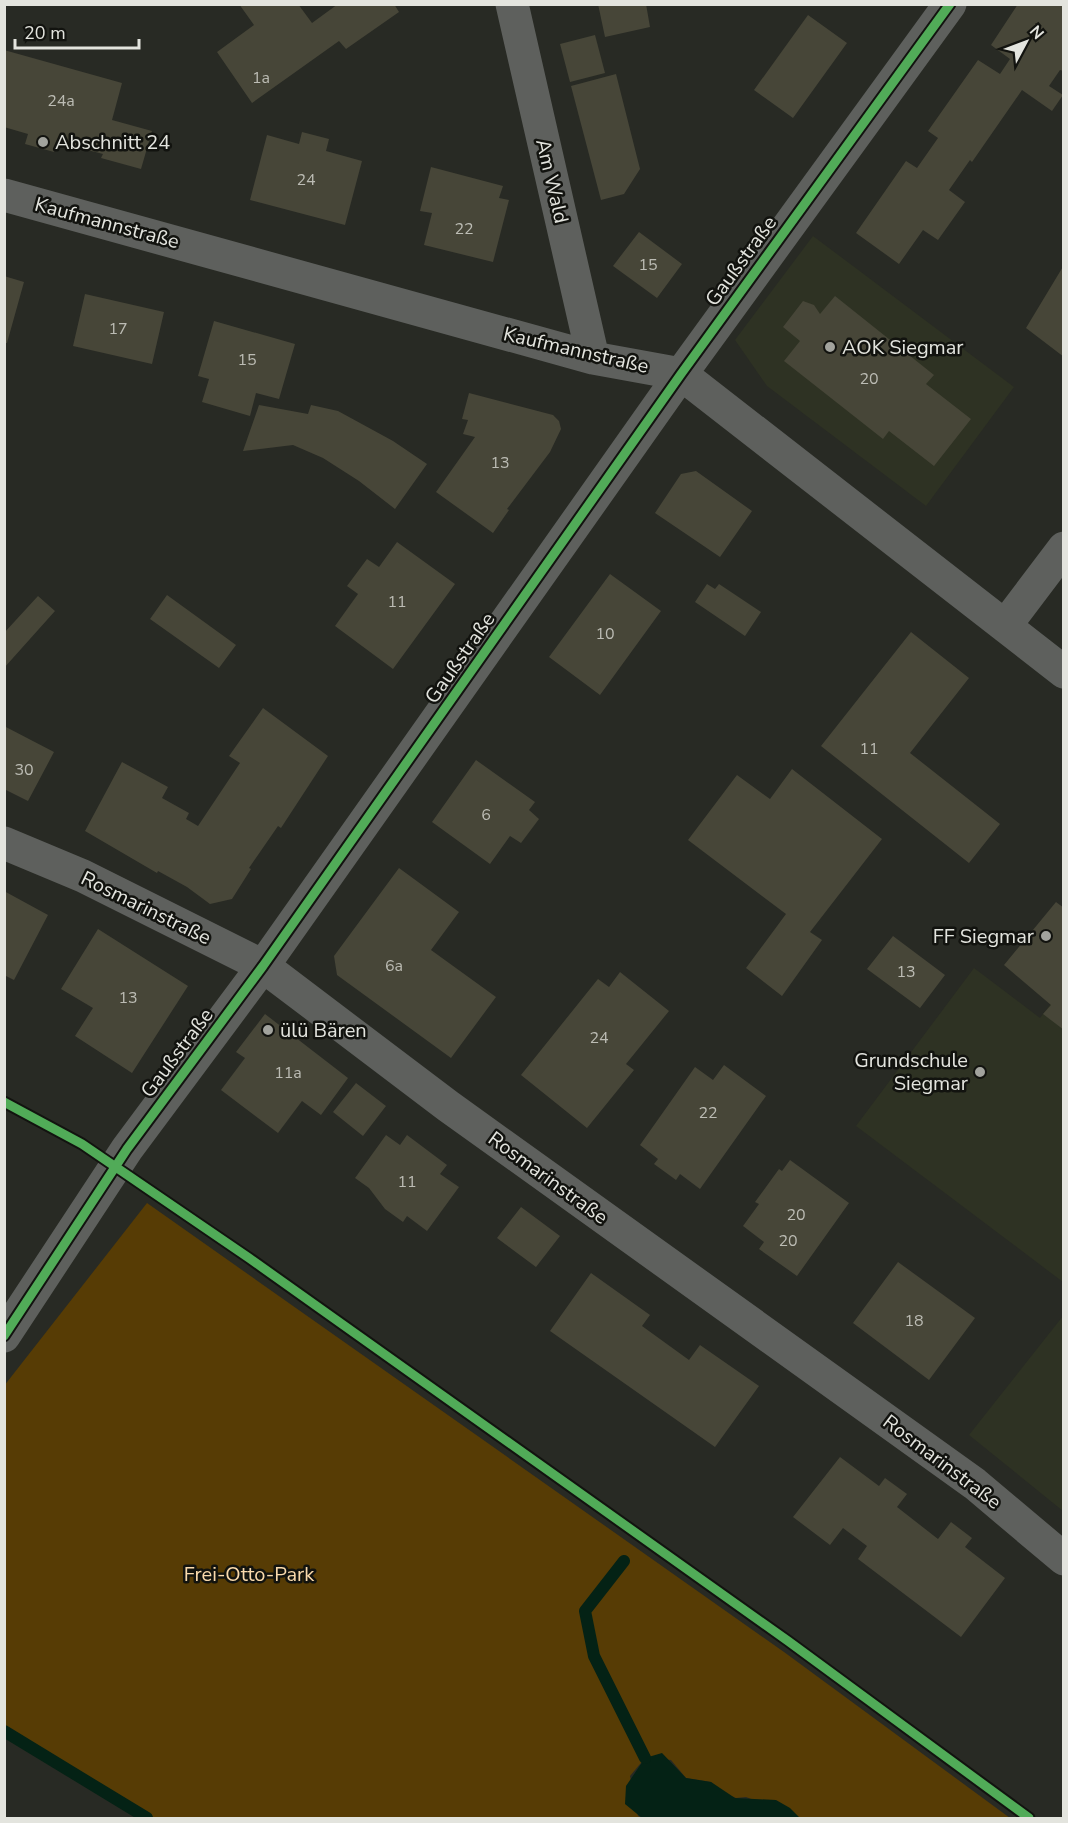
<svg xmlns="http://www.w3.org/2000/svg" width="1068" height="1823" font-family="'Nunito Sans',sans-serif">
<style>
.built{fill:#2e3223}
.green{fill:#573c05}
.water{fill:#042215}
.lines{fill:none;stroke-linecap:round;stroke-linejoin:round}
.stream{stroke:#042215;stroke-width:12}
.building{fill:#474638}
.minor{stroke:#5e605d;stroke-width:33}
.cycleway-casing{stroke:#12130f;stroke-width:13}
.cycleway{stroke:#51ab58;stroke-width:9}
.poi-dot{fill:#a2a39d;stroke:#12130f;stroke-width:2}
.labels{text-anchor:middle;dominant-baseline:central;stroke-width:5;stroke-linejoin:round;paint-order:stroke}
.number-label{font-size:16px;fill:#bcbcb4}
.poi-label{font-size:20px;fill:#e3e4de;stroke:#12130f;text-anchor:start}
.street-label{font-size:20px;fill:#e3e4de;stroke:#12130f}
.park-label{font-size:20px;fill:#fadaac;stroke:#12130f}
</style>
<rect width="100%" height="100%" fill="#282a24"/>
<path class="built" d="M 813,236 L 1014,387 L 926,506 L 767,386 L 735,340 Z
M 974,968 L 1040,1018 L 1063,988 L 1063,1282 L 856,1126 Z
M 1063,1316 L 1063,1511 L 969,1435 Z"/>
<path class="green" d="M 147,1203 L 784,1652 L 1010,1818 L 800,1818 L 746,1797 L 736,1798 L 728,1795 L 711,1782 L 686,1778 L 671,1760 L 645,1758 L 630,1776 L 638,1816 L 642,1818 L 137,1818 L 5,1738 L 4,1386 Z"/>
<path class="water" d="M 662,1753 L 686,1778 L 711,1782 L 735,1798 L 776,1800 L 790,1808 L 800,1818 L 642,1818 L 625,1804 L 626,1786 L 645,1758 Z"/>
<g class="lines">
<path class="stream" d="M 624,1561 L 585,1611 L 594,1656 L 645,1758
M 4,1731 L 147,1818"/>
</g>
<path class="building" d="M 239,4 L 298,4 L 312,23 L 338,4 L 394,4 L 399,12 L 346,49 L 339,41 L 252,103 L 217,52 L 254,25 Z
M 598,4 L 646,4 L 650,27 L 605,37 Z
M 1018,4 L 1064,4 L 1064,71 L 1060,70 L 1049,86 L 1063,95 L 1052,111 L 1022,90 L 972,162 L 970,160 L 949,190 L 965,202 L 938,240 L 923,230 L 899,264 L 856,233 L 906,161 L 917,168 L 938,138 L 928,131 L 978,60 L 1000,74 L 1010,59 L 991,45 Z
M 808,15 L 847,43 L 793,118 L 754,90 Z
M 595,35 L 605,73 L 570,82 L 560,44 Z
M 4,50 L 122,83 L 112,120 L 152,131 L 141,169 L 101,158 L 103,154 L 57,142 L 54,152 L 25,144 L 28,134 L 4,127 Z
M 616,74 L 640,169 L 624,194 L 601,200 L 571,86 Z
M 302,132 L 329,139 L 326,151 L 362,161 L 345,225 L 250,200 L 267,135 L 299,144 Z
M 431,167 L 503,186 L 499,198 L 509,200 L 493,262 L 424,245 L 432,213 L 420,211 Z
M 639,232 L 682,264 L 657,298 L 613,266 Z
M 1064,265 L 1064,357 L 1026,328 Z
M 4,276 L 24,282 L 7,343 L 4,343 Z
M 85,294 L 164,312 L 152,364 L 73,346 Z
M 835,296 L 934,375 L 926,384 L 971,419 L 934,466 L 889,431 L 883,439 L 784,361 L 800,341 L 783,327 L 803,301 L 814,305 L 820,314 Z
M 214,321 L 295,344 L 279,399 L 256,393 L 250,416 L 202,402 L 209,379 L 198,376 Z
M 469,393 L 553,415 L 559,421 L 561,429 L 550,452 L 507,509 L 509,510 L 493,533 L 436,492 L 475,437 L 463,434 L 468,420 L 462,419 Z
M 259,405 L 308,414 L 311,405 L 338,411 L 393,441 L 427,464 L 395,509 L 359,481 L 323,458 L 293,445 L 243,451 Z
M 696,471 L 752,511 L 720,557 L 655,513 L 681,474 Z
M 397,542 L 455,584 L 393,669 L 335,626 L 358,594 L 347,586 L 367,559 L 379,567 Z
M 610,574 L 661,611 L 600,695 L 549,657 Z
M 707,584 L 715,589 L 719,584 L 761,612 L 745,636 L 695,602 Z
M 167,595 L 236,645 L 219,668 L 150,619 Z
M 38,596 L 55,611 L 4,668 L 4,633 Z
M 911,632 L 969,678 L 910,753 L 1000,824 L 969,863 L 821,746 Z
M 263,708 L 328,756 L 281,828 L 278,826 L 249,868 L 251,869 L 232,899 L 210,904 L 187,887 L 158,871 L 157,873 L 85,831 L 122,762 L 168,787 L 162,798 L 189,813 L 186,819 L 198,826 L 240,763 L 229,756 Z
M 4,726 L 54,752 L 28,801 L 4,789 Z
M 476,760 L 535,802 L 529,810 L 539,819 L 521,843 L 510,836 L 490,864 L 432,822 Z
M 792,769 L 882,839 L 810,932 L 822,940 L 782,996 L 746,968 L 786,914 L 688,840 L 737,775 L 770,799 Z
M 399,868 L 459,912 L 431,950 L 496,997 L 451,1058 L 337,975 L 334,956 Z
M 4,891 L 48,915 L 14,980 L 4,975 Z
M 1056,902 L 1064,908 L 1064,1030 L 1043,1014 L 1051,1005 L 1004,965 Z
M 98,929 L 188,986 L 132,1073 L 75,1036 L 93,1008 L 61,989 Z
M 893,936 L 945,975 L 920,1008 L 867,969 Z
M 620,972 L 669,1011 L 626,1064 L 634,1070 L 587,1128 L 521,1075 L 598,979 L 609,987 Z
M 265,1014 L 348,1078 L 321,1115 L 302,1101 L 278,1133 L 221,1090 L 245,1058 L 236,1052 Z
M 724,1065 L 766,1096 L 700,1189 L 680,1174 L 676,1180 L 654,1164 L 658,1159 L 640,1145 L 695,1067 L 713,1080 Z
M 356,1083 L 386,1106 L 363,1136 L 333,1112 Z
M 386,1135 L 400,1145 L 407,1135 L 447,1165 L 440,1174 L 459,1187 L 427,1231 L 407,1216 L 403,1222 L 385,1209 L 369,1188 L 355,1178 Z
M 790,1160 L 849,1203 L 797,1276 L 759,1249 L 764,1242 L 743,1226 L 759,1204 L 755,1202 L 779,1169 L 782,1171 Z
M 521,1207 L 560,1236 L 536,1267 L 497,1238 Z
M 898,1262 L 975,1318 L 929,1380 L 853,1323 Z
M 591,1273 L 650,1315 L 642,1326 L 689,1360 L 700,1345 L 759,1386 L 715,1447 L 550,1331 Z
M 840,1457 L 879,1486 L 885,1478 L 907,1494 L 897,1507 L 938,1539 L 951,1522 L 972,1538 L 965,1547 L 1005,1578 L 961,1637 L 858,1559 L 867,1546 L 843,1528 L 830,1545 L 793,1517 Z"/>
<g class="lines">
<path class="minor" d="M 512,4 L 593,358
M 4,195 L 593,358 L 681,374 L 1064,672
M 1005,626 L 1064,548
M 4,843 L 83,876 L 263,966 L 448,1106 L 975,1484 L 1064,1559
M 4,1336 L 127,1149 L 263,966 L 681,374 L 950,4"/>
<defs>
<path id="cycleway" d="M 4,1102 L 82,1144 L 249,1258 L 788,1641 L 1029,1818
M 4,1336 L 127,1149 L 263,966 L 681,374 L 950,4"/>
</defs>
<use href="#cycleway" class="cycleway-casing"/>
<use href="#cycleway" class="cycleway"/>
</g>
<g class="poi-dot">
<circle cx="43" cy="142" r="6"/>
<circle cx="830" cy="347" r="6"/>
<circle cx="1046" cy="936" r="6"/>
<circle cx="268" cy="1030" r="6"/>
<circle cx="980" cy="1072" r="6"/>
</g>
<g class="labels">
<g class="number-label">
<text x="261" y="78">1a</text>
<text x="61" y="101">24a</text>
<text x="306" y="180">24</text>
<text x="464" y="229">22</text>
<text x="648" y="265">15</text>
<text x="118" y="329">17</text>
<text x="247" y="360">15</text>
<text x="869" y="379">20</text>
<text x="500" y="463">13</text>
<text x="397" y="602">11</text>
<text x="605" y="634">10</text>
<text x="869" y="749">11</text>
<text x="24" y="770">30</text>
<text x="486" y="815">6</text>
<text x="394" y="966">6a</text>
<text x="906" y="972">13</text>
<text x="128" y="998">13</text>
<text x="599" y="1038">24</text>
<text x="288" y="1073">11a</text>
<text x="708" y="1113">22</text>
<text x="407" y="1182">11</text>
<text x="796" y="1215">20</text>
<text x="788" y="1241">20</text>
<text x="914" y="1321">18</text>
</g>
<g class="poi-label">
<text x="55" y="142">Abschnitt 24</text>
<text x="842" y="347">AOK Siegmar</text>
<text x="1034" y="936" text-anchor="end">FF Siegmar</text>
<text x="280" y="1030">ülü Bären</text>
<text x="968" y="1060" text-anchor="end">Grundschule<tspan x="968" dy="23">Siegmar</tspan></text>
</g>
<g class="street-label">
<text transform="translate(552 181) rotate(77)">Am Wald</text>
<text transform="translate(107 223) rotate(15)">Kaufmannstraße</text>
<text transform="translate(741 261) rotate(-54)">Gaußstraße</text>
<text transform="translate(576 350) rotate(13)">Kaufmannstraße</text>
<text transform="translate(460 658) rotate(-55)">Gaußstraße</text>
<text transform="translate(146 908) rotate(26)">Rosmarinstraße</text>
<text transform="translate(177 1053) rotate(-53)">Gaußstraße</text>
<text transform="translate(548 1178) rotate(36)">Rosmarinstraße</text>
<text transform="translate(942 1462) rotate(37)">Rosmarinstraße</text>
</g>
<g class="park-label">
<text x="249" y="1574">Frei-Otto-Park</text>
</g>
</g>
<rect width="1068" height="1823" fill="none" stroke="#e3e4de" stroke-width="12"/>
<g transform="translate(1026 42) rotate(49)" stroke="#12130f" stroke-width="4.5" paint-order="stroke">
<path d="M0-4.5L10 22L0 15L-10 22Z" fill="#e3e4de"/>
<text y="-9" font-size="16" font-weight="bold" text-anchor="middle" fill="#e3e4de">N</text>
</g>
<path d="M15 39v9h124v-9" fill="none" stroke="#e3e4de" stroke-width="3"/>
<text x="24" y="39" font-size="18" fill="#e3e4de" stroke="#12130f" stroke-width="4.5" paint-order="stroke">20 m</text>
</svg>
